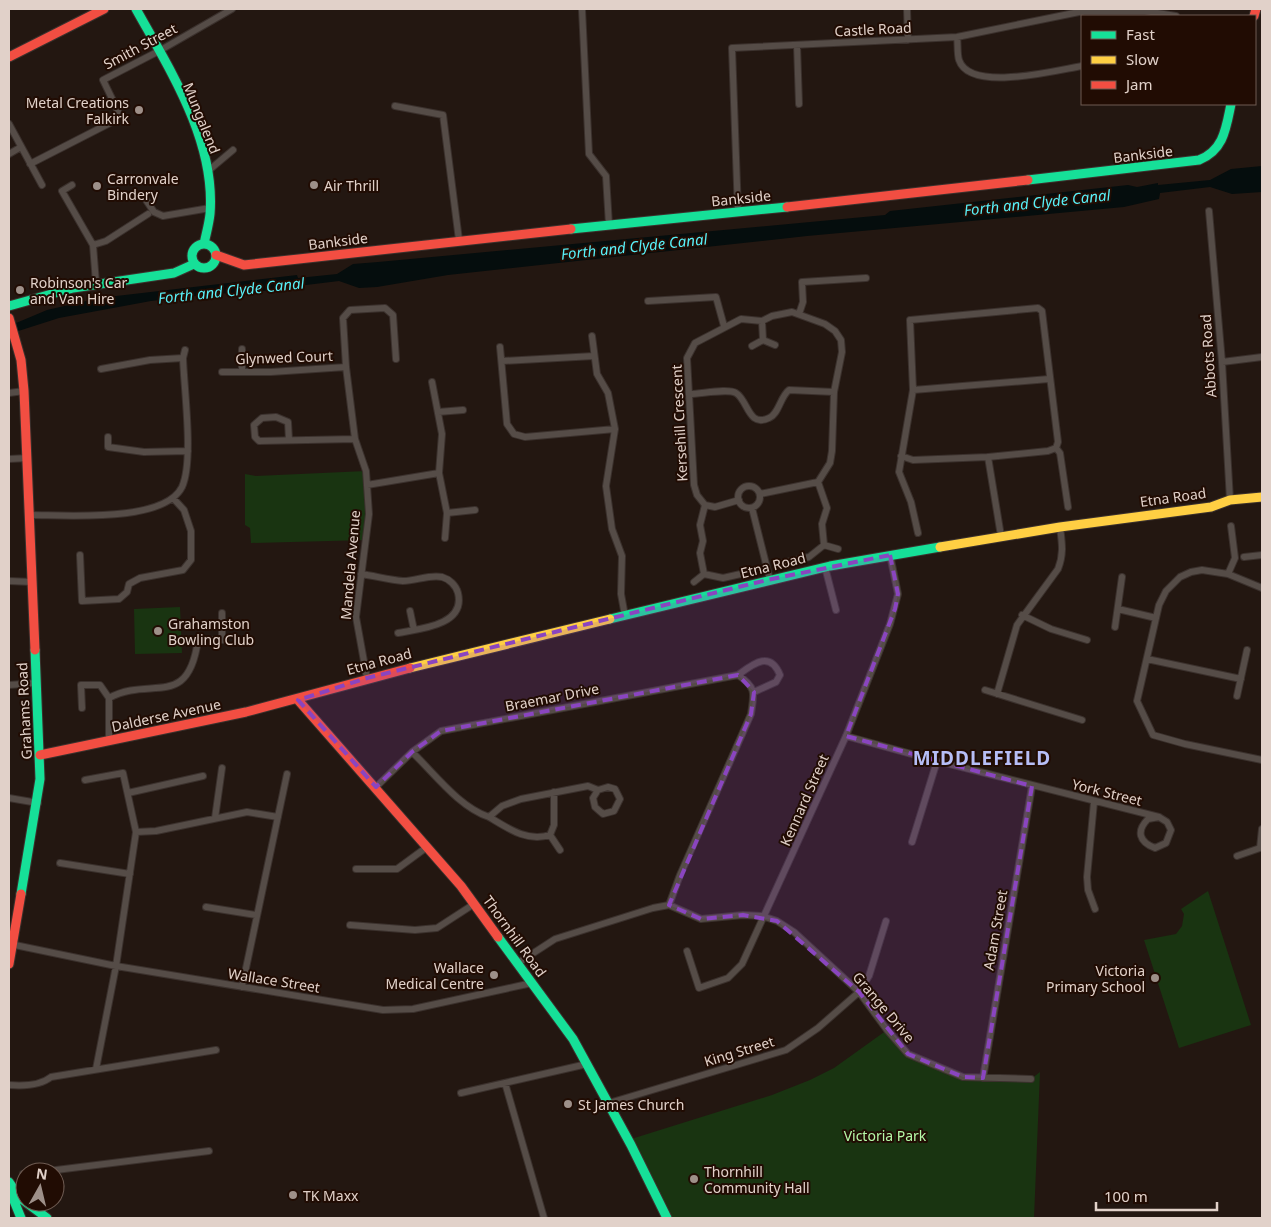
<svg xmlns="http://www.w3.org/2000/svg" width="1271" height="1227" font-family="'Noto Sans',sans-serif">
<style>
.green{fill:#193411}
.water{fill:#050d0d}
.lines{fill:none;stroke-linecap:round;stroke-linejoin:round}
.street-casing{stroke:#3b312d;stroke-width:8}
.fast-casing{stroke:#3b312d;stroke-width:11}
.slow-casing{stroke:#3b312d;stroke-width:11}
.jam-casing{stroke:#3b312d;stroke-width:11}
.street{stroke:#554c47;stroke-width:6}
.fast{stroke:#16e098;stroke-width:9}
.slow{stroke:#ffcf43;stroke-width:9}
.jam{stroke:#f24e42;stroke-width:9}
.marked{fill:#8a45c0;fill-opacity:0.2;stroke:#8a45c0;stroke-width:4;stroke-dasharray:10 6;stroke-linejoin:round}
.poi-dot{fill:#9e9089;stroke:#210c03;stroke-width:2}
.labels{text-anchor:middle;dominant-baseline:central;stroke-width:4;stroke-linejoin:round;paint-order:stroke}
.street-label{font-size:14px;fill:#e1d1c9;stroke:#210c03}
.poi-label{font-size:14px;fill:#e1d1c9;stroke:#210c03;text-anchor:start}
.park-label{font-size:14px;fill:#b5f9a8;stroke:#210c03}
.water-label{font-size:15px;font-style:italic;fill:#58f1f9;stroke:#210c03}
.district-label{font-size:19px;font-weight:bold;letter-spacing:1px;fill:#b6bef6;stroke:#210c03}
</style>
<rect width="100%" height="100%" fill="#231711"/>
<path class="green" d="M 366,471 L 367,540 L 251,543 L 250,528 L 245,525 L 245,474 L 256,476 Z
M 180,607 L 182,653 L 135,654 L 134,609 Z
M 1208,891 L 1251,1025 L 1179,1048 L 1144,940 L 1176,934 L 1182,926 L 1184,914 L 1181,909 Z
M 887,1030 L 908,1054 L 963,1077 L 1031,1079 L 1040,1072 L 1034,1218 L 667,1218 L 628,1140 L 772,1095 L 810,1080 L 834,1068 Z"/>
<path class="water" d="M 1262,166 L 1262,192 L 1232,194 L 1210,187 L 1160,193 L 1159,199 L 1124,207 L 807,236 L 448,275 L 377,287 L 359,288 L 339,281 L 298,286 L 296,289 L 215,294 L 151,301 L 59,318 L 9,334 L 9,326 L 47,310 L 99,298 L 297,275 L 298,278 L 337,274 L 353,264 L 378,262 L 885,215 L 890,211 L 1128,185 L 1137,187 L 1158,183 L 1158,185 L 1210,180 L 1231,169 Z"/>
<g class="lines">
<defs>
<path id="street" d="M 582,9 L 589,154 L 606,176 L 609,225
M 907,9 L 908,40
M 957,37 C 958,44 957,54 959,60 C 970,93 1057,70 1082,66
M 797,45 L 799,104
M 395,106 L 443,115 L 459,240
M 9,124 L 42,185
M 9,154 L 21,147
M 30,164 L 112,122 L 118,111 L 103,80 L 159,51 L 232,9
M 208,171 L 233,150
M 72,185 L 62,191 L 93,245 L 96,283
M 146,200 L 154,212 L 163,216 L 210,208
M 1209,211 L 1222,362 L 1230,500
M 738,212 L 732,48 L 957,37 L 1084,11 L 1145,11 L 1176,16
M 93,245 L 106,241 L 148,214
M 648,301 L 716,297 L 724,326
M 799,314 L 803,302 L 802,282 L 866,278
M 762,321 L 763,340 L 775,345
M 592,336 L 597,374 L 608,393 L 615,429 L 606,486 L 612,529 L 622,556 L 621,594 L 625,616
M 752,346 L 763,340
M 500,347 L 507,424 L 514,434 L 525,437 L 615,429
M 242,349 L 242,371
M 183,358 L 185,350
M 502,361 L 594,356
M 1222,362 L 1262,357
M 346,367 L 355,439 L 366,471 L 369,514 L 356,617 L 367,678
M 222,372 L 271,372 L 346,367 L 343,318 L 350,310 L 385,308 L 393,315 L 396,359
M 432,382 L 442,434 L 439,473 L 447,513 L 445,538
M 913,390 L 1049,379
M 9,393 L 24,391
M 690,394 C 701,394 728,388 736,393 C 748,400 748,428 769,418 C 779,414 780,397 789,390 L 834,392
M 438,412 L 463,410
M 108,437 L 108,447 L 144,452 L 188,451
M 289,440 L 288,422 L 276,417 L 262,418 L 254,425 L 255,437 L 259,441 L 355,439
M 1056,448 L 1060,453 L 1068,507
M 901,456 L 913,460 L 988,457 L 1001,536
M 9,459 L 28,458
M 367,485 L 439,473
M738 497a11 11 0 1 1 22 0a11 11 0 1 1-22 0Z
M 739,500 L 715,507 L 705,505 L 697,495 L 694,485 L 687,358 L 695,343 L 741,319 L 762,321 L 772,316 L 792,312 L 825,324 L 835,331 L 841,340 L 842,352 L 834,392 L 832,451 L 830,463 L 818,482 L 760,494
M 705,505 L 700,525 L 703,541 L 700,553 L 704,574 L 723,578 L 754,571
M 752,508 L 770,580
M 447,513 L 475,510
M 30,515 C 66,515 164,523 182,487 C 194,461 184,389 183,358 L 150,360 L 101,369
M 918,533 L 911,502 L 899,472 L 913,390 L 910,320 L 1038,308 L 1042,311 L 1058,442 L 1056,448 L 1048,451 L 988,457
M 824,545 L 838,549
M 80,555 L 82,601 L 119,599 L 127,592 L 129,584 L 140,578 L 183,570 L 191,560 L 191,531 L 184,510 L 173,498
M 1244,557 L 1262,555
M 779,564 L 809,557 L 824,545 L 822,524 L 827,508 L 818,482
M 825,567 L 836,610
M 361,574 C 375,576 390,580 403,581 C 416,581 430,574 442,577 C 449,579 456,585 458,593 C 466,626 418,629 398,633
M 1228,574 L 1235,558 L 1231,526
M 9,581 L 32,582
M 694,582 L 704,574
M 1262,588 L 1228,574 L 1202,570 L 1191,572 L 1180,577 L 1166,591 L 1159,605 L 1137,701 L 1153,735 L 1185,744 L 1262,760
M 1118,609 L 1156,618
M 410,611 L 414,630
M 1022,615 L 1051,629 L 1087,640
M 1115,627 L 1122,577
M 1147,659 L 1241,679
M 738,675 C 753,664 770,650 780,675 L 776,682 L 754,692
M 9,685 L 36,683
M 985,690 L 1082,720
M 997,694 L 1017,625 L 1058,569 C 1064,554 1062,543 1060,527
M 1237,696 L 1247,650
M 82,708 L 81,685 L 100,685 L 109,698
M 846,736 L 937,761 L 1159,817 L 1167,822 L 1171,830 L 1166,843 L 1155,848 C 1139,842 1136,831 1148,819 L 1159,817
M 109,742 L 109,698 C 151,675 188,711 198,640 L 222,640 L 222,613
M 412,752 C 435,774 459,807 489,817 L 502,806 L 521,799 L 588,786 L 598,790 L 608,787 L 615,789 L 620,799 L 614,811 L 603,814 L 595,807 L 593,798 L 598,790
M 85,780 L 123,773 L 136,832 L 116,966 L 96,1069
M 376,787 L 412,752 L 441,731 L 738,675 C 757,688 754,693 751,714 L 680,875 L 669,905
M 128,793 L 203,776
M 9,798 L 38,803
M 1094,802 L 1087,877 L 1088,890 L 1095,909
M 489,817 C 509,829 527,842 550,835 L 554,825 L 554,792
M 215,818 L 222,768
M 136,832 L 156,831 L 247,812 L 278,817
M 550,835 L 560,850
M 912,842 L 937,761
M 1237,856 L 1260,848 L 1262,829
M 60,863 L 130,874
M 356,869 L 397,869 L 427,847
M 206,907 L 256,915
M 765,917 L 777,921 L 794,932 L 859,992 L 887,1030 L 908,1054 L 963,1077 L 1031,1079
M 350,925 L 415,930 L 437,928 L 474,904
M 10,944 L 116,966 L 383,1010 L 413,1009 L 532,983
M 687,951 L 699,988 L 728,978 L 742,964 L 846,736 L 890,624 L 898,594 L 890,555
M 518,963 L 555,939 L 653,908 L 669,905 L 701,919 L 743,915 L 762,916
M 242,987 L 287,774
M 983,1078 L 1032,786
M 505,1083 L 544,1218
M 9,1085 C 22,1086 40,1086 51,1077 L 216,1050
M 461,1093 L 587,1064
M 609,1103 L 786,1050 L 818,1028 L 859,992 L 869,976 L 886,921
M 40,1172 L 209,1151
M 23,1174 L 25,1174"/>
<path id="fast" d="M 136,9 C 170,70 216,141 210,214 C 209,224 206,234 204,244
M 1028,180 L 1199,160 C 1224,150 1226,128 1231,104
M 571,229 L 787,207
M192 256a12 12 0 1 1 24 0a12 12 0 1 1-24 0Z
M 9,306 L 73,288 L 174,273 L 194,264
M 610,619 L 830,566 L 940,547
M 21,894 L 40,779 L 35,650
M 498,937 L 573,1039 L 631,1145 L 667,1218
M 9,1182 L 20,1198 L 47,1218
M 10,1191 L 21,1218"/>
<path id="slow" d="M 940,547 L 1060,527 L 1211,507 L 1230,500 L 1262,497
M 410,668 L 610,619"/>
<path id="jam" d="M 1254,16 L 1256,9
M 9,57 L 104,9
M 787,207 L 1028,180
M 216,255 L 244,265 L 571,229
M 9,318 L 21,360 L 24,391 L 35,650
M 298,700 L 461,886 L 498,937
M 40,755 L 246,712 L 410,668
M 9,964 L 21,894"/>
</defs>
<use href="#street" class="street-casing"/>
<use href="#fast" class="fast-casing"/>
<use href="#slow" class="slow-casing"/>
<use href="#jam" class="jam-casing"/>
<use href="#street" class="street"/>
<use href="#fast" class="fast"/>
<use href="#slow" class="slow"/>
<use href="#jam" class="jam"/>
</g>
<path class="marked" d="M 890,555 L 898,594 L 895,609 L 846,736 L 1032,786 L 983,1078 L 963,1077 L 908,1054 L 859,992 L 777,921 L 743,915 L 701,919 L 669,905 L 751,714 L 754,692 L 738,675 L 441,731 L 412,752 L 376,787 L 298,700 L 367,678 L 767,580 Z"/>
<g class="poi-dot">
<circle cx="139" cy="110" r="5"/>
<circle cx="314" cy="185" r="5"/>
<circle cx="97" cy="186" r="5"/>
<circle cx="20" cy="290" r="5"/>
<circle cx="158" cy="631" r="5"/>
<circle cx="494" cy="975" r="5"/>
<circle cx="1155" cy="978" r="5"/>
<circle cx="568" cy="1104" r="5"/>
<circle cx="694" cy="1179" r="5"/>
<circle cx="293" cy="1195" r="5"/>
</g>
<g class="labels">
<g class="street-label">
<text transform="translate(873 29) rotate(-3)">Castle Road</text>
<text transform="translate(140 46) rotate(-28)">Smith Street</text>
<text transform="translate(202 118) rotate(68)">Mungalend</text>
<text transform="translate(1143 154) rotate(-7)">Bankside</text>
<text transform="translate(741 198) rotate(-6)">Bankside</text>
<text transform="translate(338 241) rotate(-7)">Bankside</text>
<text transform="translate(1208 356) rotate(-94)">Abbots Road</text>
<text transform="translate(284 357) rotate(-2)">Glynwed Court</text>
<text transform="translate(679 423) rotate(-93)">Kersehill Crescent</text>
<text transform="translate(1173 497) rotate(-8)">Etna Road</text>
<text transform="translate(350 565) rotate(-85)">Mandela Avenue</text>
<text transform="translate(773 565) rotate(-14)">Etna Road</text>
<text transform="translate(379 661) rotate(-15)">Etna Road</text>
<text transform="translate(552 697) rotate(-11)">Braemar Drive</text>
<text transform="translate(24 711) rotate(-93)">Grahams Road</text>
<text transform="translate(166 715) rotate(-12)">Dalderse Avenue</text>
<text transform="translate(1107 792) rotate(14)">York Street</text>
<text transform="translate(804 800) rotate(-66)">Kennard Street</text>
<text transform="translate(995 930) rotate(-80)">Adam Street</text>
<text transform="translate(515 936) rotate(54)">Thornhill Road</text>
<text transform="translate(274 980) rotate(9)">Wallace Street</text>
<text transform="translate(884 1007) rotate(50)">Grange Drive</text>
<text transform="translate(739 1051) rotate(-17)">King Street</text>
</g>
<g class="poi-label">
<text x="129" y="102" text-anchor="end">Metal Creations<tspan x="129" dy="16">Falkirk</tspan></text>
<text x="107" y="178">Carronvale<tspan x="107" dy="16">Bindery</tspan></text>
<text x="324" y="185">Air Thrill</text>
<text x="30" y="282">Robinson's Car<tspan x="30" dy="16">and Van Hire</tspan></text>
<text x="168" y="623">Grahamston<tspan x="168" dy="16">Bowling Club</tspan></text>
<text x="484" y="967" text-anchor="end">Wallace<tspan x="484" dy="16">Medical Centre</tspan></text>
<text x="1145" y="970" text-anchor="end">Victoria<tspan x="1145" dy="16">Primary School</tspan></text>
<text x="578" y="1104">St James Church</text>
<text x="704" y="1171">Thornhill<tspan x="704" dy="16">Community Hall</tspan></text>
<text x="303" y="1195">TK Maxx</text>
</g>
<g class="park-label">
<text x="885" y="1135">Victoria Park</text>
</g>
<g class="water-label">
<text transform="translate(1037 202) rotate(-6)">Forth and Clyde Canal</text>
<text transform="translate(634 246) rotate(-6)">Forth and Clyde Canal</text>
<text transform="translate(231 290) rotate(-6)">Forth and Clyde Canal</text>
</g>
<g class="district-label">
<text x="982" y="758">MIDDLEFIELD</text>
</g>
</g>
<rect width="1271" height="1227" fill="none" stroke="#e1d1c9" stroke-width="20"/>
<rect x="1081" y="15" width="175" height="90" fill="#210c03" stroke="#6e5b52"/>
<rect x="1091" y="31" width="25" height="8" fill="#16e098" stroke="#6e5b52"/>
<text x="1126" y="40" font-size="15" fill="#e1d1c9">Fast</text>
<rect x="1091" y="56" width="25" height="8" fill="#ffcf43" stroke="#6e5b52"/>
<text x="1126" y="65" font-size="15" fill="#e1d1c9">Slow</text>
<rect x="1091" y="81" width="25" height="8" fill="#f24e42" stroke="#6e5b52"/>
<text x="1126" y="90" font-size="15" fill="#e1d1c9">Jam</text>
<g transform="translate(40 1187) rotate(8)"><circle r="24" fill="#210c03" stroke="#6e5b52"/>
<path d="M0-4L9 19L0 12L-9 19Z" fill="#9e9089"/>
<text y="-8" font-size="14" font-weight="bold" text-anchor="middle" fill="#e1d1c9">N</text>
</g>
<path d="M1096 1202v8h121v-8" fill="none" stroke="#e1d1c9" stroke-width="2.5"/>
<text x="1104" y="1202" font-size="15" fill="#e1d1c9" stroke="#210c03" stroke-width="4" paint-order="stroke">100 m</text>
</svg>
